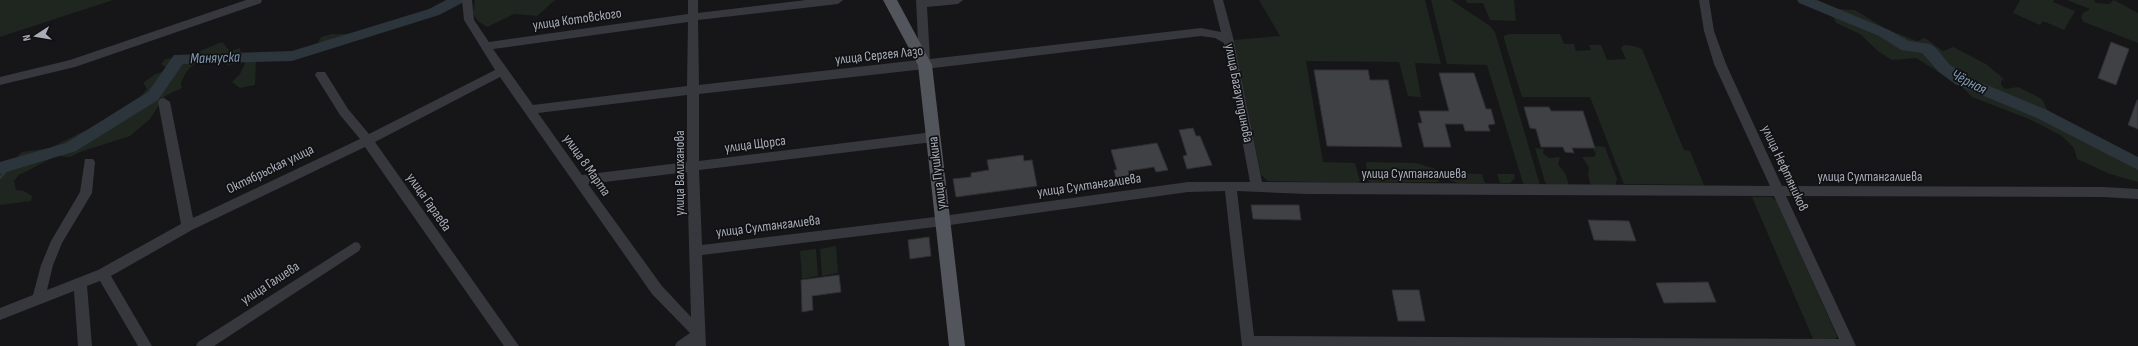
<svg xmlns="http://www.w3.org/2000/svg" width="2138" height="346" font-family="'Sofia Sans Condensed',sans-serif">
<style>
.green{fill:#1e261f}
.lines{fill:none;stroke-linecap:round;stroke-linejoin:round}
.stream{stroke:#2c353c;stroke-width:2.5}
.river{fill:#2c353c;fill-rule:evenodd}
.building{fill:#404145;stroke:#303034}
.minor{fill:#37383d;fill-rule:evenodd}
.major{fill:#53555c;fill-rule:evenodd}
.labels{text-anchor:middle;dominant-baseline:central;stroke-width:3.5;stroke-linejoin:round;paint-order:stroke}
.street-label{font-size:14px;fill:#a8adb8;stroke:#111113}
.water-label{font-size:15px;font-style:italic;fill:#7f9bb3;stroke:#111113}
</style>
<rect width="100%" height="100%" fill="#161618"/>
<path class="green" d="M 0,0 L 113,0 L 0,37 Z
M 475,0 L 555,0 L 537,16 L 514,14 L 487,27 L 478,21 L 473,14 Z
M 1259,0 L 1425,0 L 1441,64 L 1415,63 L 1421,97 L 1408,96 L 1399,62 L 1306,61 L 1323,162 L 1355,163 L 1360,181 L 1357,183 L 1268,181 L 1261,175 L 1234,40 L 1280,36 Z
M 1431,0 L 1451,0 L 1490,26 L 1495,32 L 1540,185 L 1524,184 L 1523,183 L 1487,65 L 1447,64 Z
M 1466,0 L 1514,0 L 1516,21 L 1490,20 L 1483,3 L 1467,3 Z
M 2020,0 L 2054,0 L 2053,2 L 2075,11 L 2064,30 L 2043,21 L 2040,25 L 2013,13 Z
M 2067,0 L 2094,0 L 2096,3 L 2109,4 L 2114,0 L 2138,13 L 2138,43 L 2084,22 L 2081,18 L 2083,13 L 2090,9 Z
M 1838,9 L 1855,10 L 1886,29 L 1917,41 L 1925,38 L 1943,51 L 1953,47 L 1986,64 L 2004,79 L 2001,81 L 2001,85 L 2005,89 L 2018,87 L 2042,99 L 2054,124 L 2138,170 L 2138,182 L 2110,174 L 2077,159 L 2074,148 L 2062,136 L 2029,119 L 1972,97 L 1961,86 L 1916,58 L 1892,60 L 1879,52 L 1860,34 L 1836,23 L 1832,14 Z
M 331,34 C 337,35 348,33 351,35 C 343,43 328,50 318,43 L 321,37 Z
M 1509,34 L 1560,34 L 1564,44 L 1574,44 L 1576,51 L 1591,50 L 1589,45 L 1601,45 L 1607,60 L 1626,59 L 1621,48 L 1624,45 L 1634,46 L 1642,49 L 1684,150 L 1690,151 L 1704,185 L 1624,184 L 1590,97 L 1522,97 L 1504,39 L 1504,36 Z
M 222,42 L 230,51 L 240,48 L 241,57 L 256,60 L 255,85 L 240,88 L 232,82 L 240,74 L 246,61 L 240,59 L 235,64 L 227,65 L 225,62 C 202,61 189,59 181,84 L 182,88 L 165,96 L 150,119 L 130,136 L 80,152 L 70,157 L 56,156 L 19,175 L 14,181 L 16,190 L 24,191 L 32,196 L 31,201 L 0,205 L 0,164 L 11,162 L 22,152 L 50,148 L 100,123 L 142,95 L 147,89 L 143,83 L 155,74 L 166,71 L 167,68 L 161,64 L 165,59 L 188,56 Z
M 1596,146 L 1605,147 L 1617,179 L 1615,186 L 1591,186 L 1588,175 L 1589,167 L 1582,157 L 1594,157 L 1596,154 L 1593,149 Z
M 1535,148 L 1544,149 L 1543,153 L 1549,158 L 1560,157 L 1558,164 L 1566,175 L 1569,186 L 1548,185 L 1545,182 Z
M 1366,162 L 1416,163 L 1435,169 L 1439,182 L 1371,183 L 1368,181 Z
M 1446,173 L 1482,174 L 1485,183 L 1458,183 L 1449,180 Z
M 1497,174 L 1514,174 L 1515,178 L 1510,183 L 1500,183 Z
M 1752,197 L 1772,197 L 1777,202 L 1837,336 L 1835,340 L 1814,341 Z
M 836,246 L 838,273 L 822,276 L 820,249 Z
M 816,249 L 818,276 L 802,279 L 800,251 Z"/>
<g class="lines">
<path class="stream" d="M 0,178 L 10,166"/>
<path class="river" d="M 446,0 L 464,0 L 462,3 L 439,15 L 292,61 L 183,64 L 158,100 L 76,151 L 0,174 L 0,162 L 66,143 L 148,92 L 174,55 L 292,51 L 429,9 Z
M 1797,0 L 1817,0 L 1889,30 L 1909,41 L 1930,44 L 1936,48 L 1949,64 L 1965,76 L 2047,110 L 2138,157 L 2138,170 L 2037,118 L 1955,84 L 1939,72 L 1922,53 L 1901,50 L 1879,36 L 1799,3 Z"/>
</g>
<path class="building" d="M 2111,42 L 2129,49 L 2116,85 L 2098,78 Z
M 1314,70 L 1368,70 L 1370,80 L 1388,80 L 1402,147 L 1327,146 Z
M 1439,73 L 1474,73 L 1486,109 L 1491,109 L 1495,124 L 1488,125 L 1490,131 L 1465,131 L 1463,124 L 1445,124 L 1451,147 L 1424,147 L 1418,123 L 1422,123 L 1419,111 L 1449,111 Z
M 2137,100 L 2138,100 L 2138,129 L 2128,125 Z
M 1524,107 L 1549,107 L 1551,111 L 1583,111 L 1595,148 L 1572,148 L 1574,153 L 1565,152 L 1563,147 L 1541,147 L 1536,129 L 1530,128 Z
M 1193,128 L 1196,136 L 1200,136 L 1212,165 L 1187,169 L 1183,156 L 1187,155 L 1179,130 Z
M 1157,143 L 1168,170 L 1156,172 L 1154,167 L 1128,171 L 1130,176 L 1116,178 L 1114,170 L 1117,170 L 1111,150 Z
M 1023,155 L 1024,161 L 1032,160 L 1037,186 L 956,197 L 953,179 L 971,177 L 971,173 L 989,170 L 987,160 Z
M 1251,205 L 1299,205 L 1301,220 L 1253,219 Z
M 1588,220 L 1629,221 L 1636,241 L 1594,240 Z
M 929,237 L 931,256 L 910,259 L 908,240 Z
M 839,275 L 841,292 L 812,296 L 813,310 L 802,312 L 801,280 Z
M 1708,282 L 1716,302 L 1664,303 L 1656,283 Z
M 1392,290 L 1419,290 L 1425,321 L 1398,321 Z"/>
<g class="lines">
<path class="minor" d="M 246,0 L 262,0 L 261,3 L 75,67 L 0,85 L 0,77 L 70,60 Z
M 462,0 L 472,0 L 474,20 L 489,42 L 688,14 L 688,0 L 698,0 L 698,13 L 806,0 L 843,0 L 838,4 L 698,20 L 699,85 L 919,60 L 916,0 L 963,0 L 958,4 L 927,7 L 930,59 L 1201,28 L 1221,32 L 1213,0 L 1223,0 L 1234,41 L 1262,182 L 1770,186 L 1714,64 L 1704,31 L 1699,0 L 1709,0 L 1714,31 L 1726,64 L 1782,186 L 2103,187 L 2138,189 L 2138,199 L 2103,197 L 1786,196 L 1856,346 L 1242,346 L 1225,191 L 1188,192 L 943,226 L 702,255 L 706,346 L 675,346 L 677,342 L 690,333 L 652,294 L 500,77 L 375,142 L 519,346 L 504,346 L 365,147 L 192,230 L 111,276 L 152,346 L 138,346 L 100,281 L 87,286 L 92,346 L 78,346 L 74,291 L 0,320 L 0,308 L 33,295 L 41,265 L 51,241 L 80,192 L 85,159 L 93,159 L 95,162 L 92,193 L 62,243 L 53,265 L 47,290 L 98,270 L 181,224 L 158,102 L 160,99 L 164,98 L 170,102 L 193,218 L 360,139 L 340,115 L 315,75 L 317,72 L 325,72 L 348,109 L 369,134 L 495,70 L 464,20 ZM 688,22 L 687,86 L 533,105 L 493,49 ZM 1201,36 L 1215,38 L 1224,43 L 1250,182 L 1188,182 L 943,216 L 702,245 L 699,170 L 933,142 L 939,137 L 933,132 L 699,161 L 699,94 L 925,69 ZM 687,95 L 687,162 L 582,175 L 538,113 ZM 687,172 L 691,317 L 662,286 L 588,184 ZM 1237,191 L 1307,194 L 1774,196 L 1839,339 L 1254,336 Z
M 355,242 L 359,243 L 361,247 L 359,251 L 214,346 L 196,346 L 198,342 Z"/>
<path class="major" d="M 883,0 L 897,0 L 932,65 L 965,346 L 949,346 L 918,65 Z"/>
</g>
<g class="labels">
<g class="street-label">
<text transform="translate(577 19) rotate(-8)">улица Котовского</text>
<text transform="translate(879 55) rotate(-6)">улица Сергея Лазо</text>
<text transform="translate(1239 93) rotate(79)">улица Багаутдинова</text>
<text transform="translate(755 144) rotate(-7)">улица Щорса</text>
<text transform="translate(587 165) rotate(55)">улица 8 Марта</text>
<text transform="translate(1785 168) rotate(65)">улица Нефтяников</text>
<text transform="translate(270 169) rotate(-26)">Октябрьская улица</text>
<text transform="translate(679 173) rotate(-90)">улица Валиханова</text>
<text transform="translate(937 173) rotate(-97)">улица Пушкина</text>
<text x="1414" y="173">улица Султангалиева</text>
<text x="1870" y="176">улица Султангалиева</text>
<text transform="translate(1089 185) rotate(-8)">улица Султангалиева</text>
<text transform="translate(429 202) rotate(55)">улица Гараева</text>
<text transform="translate(768 226) rotate(-7)">улица Султангалиева</text>
<text transform="translate(270 283) rotate(-33)">улица Галиева</text>
</g>
<g class="water-label">
<text transform="translate(215 58) rotate(-2)">Маняуска</text>
<text transform="translate(1969 82) rotate(27)">Чёрная</text>
</g>
</g>
<g transform="translate(36 36) rotate(258)" stroke="#111113" stroke-width="3" paint-order="stroke">
<path d="M0-3L7 15L0 10L-7 15Z" fill="#a8adb8"/>
<text y="-6" font-size="11" font-weight="bold" text-anchor="middle" fill="#a8adb8">N</text>
</g>
</svg>
